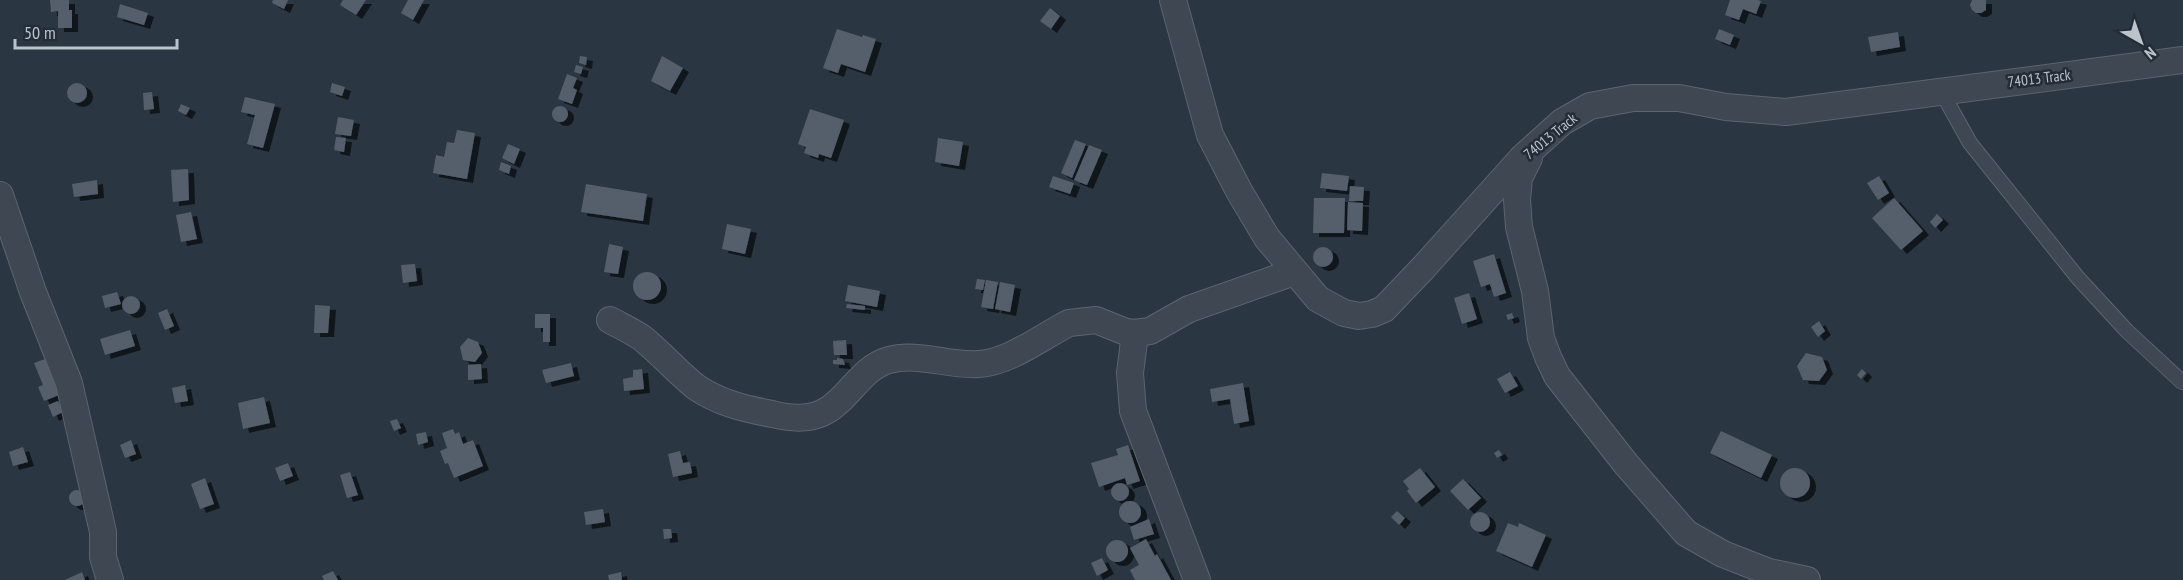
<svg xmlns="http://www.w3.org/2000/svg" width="2183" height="580" font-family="'PT Sans Narrow',sans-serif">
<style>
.building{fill:#545f6c;filter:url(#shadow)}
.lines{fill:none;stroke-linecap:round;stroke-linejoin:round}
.service-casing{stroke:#5c656f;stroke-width:16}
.minor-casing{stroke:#5c656f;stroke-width:28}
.service{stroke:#3e4752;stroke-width:14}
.minor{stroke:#3e4752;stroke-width:26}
.labels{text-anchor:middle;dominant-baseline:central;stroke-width:5;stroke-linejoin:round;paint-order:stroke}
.street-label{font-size:15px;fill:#bbc3cb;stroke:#232c37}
</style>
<defs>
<filter id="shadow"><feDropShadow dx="6" dy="4" stdDeviation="0" flood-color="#0009"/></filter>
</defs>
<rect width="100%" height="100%" fill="#2a3642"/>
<path class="building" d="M 50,0 L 69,0 L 69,10 L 72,10 L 72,28 L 58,28 L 58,11 L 51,12 Z
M 273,0 L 288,0 L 284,9 L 272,3 Z
M 343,0 L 366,0 L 356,15 L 340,5 Z
M 408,0 L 424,0 L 413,20 L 401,13 Z
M 1730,0 L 1758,0 L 1761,1 L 1756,14 L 1743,9 L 1739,20 L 1725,15 Z
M 1972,0 L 1986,0 L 1986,10 L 1981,13 L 1976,13 L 1972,10 L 1970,5 Z
M 120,4 L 148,13 L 144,25 L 117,17 Z
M 1050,8 L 1060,16 L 1051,29 L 1040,21 Z
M 837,29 L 862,37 L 863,35 L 876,39 L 865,72 L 841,64 L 838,73 L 823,68 Z
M 1719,29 L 1734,35 L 1730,45 L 1715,39 Z
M 1898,32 L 1900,47 L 1871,52 L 1868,37 Z
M 580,56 L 587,57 L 586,65 L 579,63 Z
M 662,56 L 683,68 L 670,91 L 651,81 Z
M 576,65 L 583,67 L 581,74 L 574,72 Z
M 567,74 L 577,78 L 573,88 L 577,90 L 572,104 L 558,99 Z
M 332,83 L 345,87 L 342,96 L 330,92 Z
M67 93a10 10 0 1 1 20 0a10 10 0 1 1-20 0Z
M 152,92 L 154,109 L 144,110 L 143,93 Z
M 245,97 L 275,104 L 263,148 L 247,144 L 255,115 L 241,112 Z
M 181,104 L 190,108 L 186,115 L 178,111 Z
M552 114a8 8 0 1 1 16 0a8 8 0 1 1-16 0Z
M 810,109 L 844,120 L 831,158 L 819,154 L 818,158 L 804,153 L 806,147 L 798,144 Z
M 338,117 L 354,120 L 351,136 L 335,134 Z
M 457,130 L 475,133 L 467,179 L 433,173 L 436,155 L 444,157 L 447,142 L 454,143 Z
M 336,137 L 346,138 L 344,152 L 334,150 Z
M 938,138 L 963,142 L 959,166 L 935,162 Z
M 1075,140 L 1086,144 L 1072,178 L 1061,173 Z
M 508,144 L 520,149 L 514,164 L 502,158 Z
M 1089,145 L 1102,150 L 1087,185 L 1074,180 Z
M 501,162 L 511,166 L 509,174 L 499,170 Z
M 188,169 L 189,200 L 173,202 L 171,170 Z
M 1322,173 L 1349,176 L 1347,191 L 1320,188 Z
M 1053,176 L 1074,183 L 1070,194 L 1049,187 Z
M 1879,176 L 1889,193 L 1878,200 L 1867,183 Z
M 97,180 L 98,194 L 74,197 L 72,184 Z
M 586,184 L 647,194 L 643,221 L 581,212 Z
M 1350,186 L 1364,187 L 1363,201 L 1349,201 Z
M 1314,198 L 1345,198 L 1344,233 L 1313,233 Z
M 1894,198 L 1923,231 L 1901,250 L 1872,218 Z
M 1348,202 L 1363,203 L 1362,231 L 1347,230 Z
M 191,212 L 197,239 L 181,242 L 176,215 Z
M 1937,214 L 1943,220 L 1935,228 L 1930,222 Z
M 727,224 L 751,229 L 745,254 L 722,249 Z
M 609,244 L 623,247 L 618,274 L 604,272 Z
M1313 257a10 10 0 1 1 20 0a10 10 0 1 1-20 0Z
M 1494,254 L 1506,293 L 1494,297 L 1490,284 L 1481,287 L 1473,261 Z
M 415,264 L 417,281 L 403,283 L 401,265 Z
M633 286a14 14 0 1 1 28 0a14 14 0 1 1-28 0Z
M 977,279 L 985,280 L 983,290 L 975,289 Z
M 986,280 L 998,282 L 993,309 L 981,307 Z
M 1000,282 L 1015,285 L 1010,312 L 995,309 Z
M 848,285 L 880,291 L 877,307 L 845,301 Z
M 117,292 L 121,304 L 105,308 L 102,296 Z
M 1469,293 L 1477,319 L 1462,324 L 1454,298 Z
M122 305a9 9 0 1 1 18 0a9 9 0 1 1-18 0Z
M 847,304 L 865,306 L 865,310 L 846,308 Z
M 315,305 L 330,306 L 328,333 L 314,333 Z
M 167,309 L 174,326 L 165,330 L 158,313 Z
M 1512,313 L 1514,318 L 1508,320 L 1506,315 Z
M 535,314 L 550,314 L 550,342 L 543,342 L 543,328 L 535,328 Z
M 1819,321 L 1825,331 L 1818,337 L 1811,327 Z
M 130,330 L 135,346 L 105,355 L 100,339 Z
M 468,338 L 478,342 L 482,353 L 475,362 L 463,360 L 460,347 Z
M 846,340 L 847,355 L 834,355 L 833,341 Z
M 1806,353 L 1822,357 L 1827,370 L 1819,381 L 1803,380 L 1797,366 Z
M 837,358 L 843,359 L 845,365 L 833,364 L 833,360 L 837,360 Z
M 45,359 L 59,395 L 44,401 L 38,387 L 43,385 L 34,363 Z
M 571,363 L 574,376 L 546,383 L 542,370 Z
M 481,364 L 482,379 L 468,380 L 468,365 Z
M 642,369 L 644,389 L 624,391 L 623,379 L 633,377 L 633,370 Z
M 1862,369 L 1866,373 L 1861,379 L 1857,375 Z
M 1510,372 L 1518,386 L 1505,393 L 1497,379 Z
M 1243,383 L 1249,421 L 1234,424 L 1230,399 L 1212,402 L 1210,389 Z
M 185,385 L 188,401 L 175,403 L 172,388 Z
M 264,397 L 270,423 L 243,429 L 238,403 Z
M 58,401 L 63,412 L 53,417 L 48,405 Z
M 397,419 L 401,428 L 394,431 L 390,421 Z
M 453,429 L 455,434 L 459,432 L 463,444 L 473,440 L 483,466 L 454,478 L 448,463 L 445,464 L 440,451 L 447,448 L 442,433 Z
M 1721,431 L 1772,455 L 1761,478 L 1710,453 Z
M 426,432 L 428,442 L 418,445 L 416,434 Z
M 131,440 L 136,454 L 125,458 L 120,445 Z
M 1128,445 L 1140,481 L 1127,485 L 1125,478 L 1099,487 L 1091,463 L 1118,455 L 1116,449 Z
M 23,447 L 28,462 L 13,466 L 9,452 Z
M 1499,450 L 1502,455 L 1497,458 L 1494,453 Z
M 680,451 L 683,463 L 690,462 L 692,473 L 673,477 L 668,454 Z
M 288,463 L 293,476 L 280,481 L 275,468 Z
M 1420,468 L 1435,487 L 1416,503 L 1407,491 L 1409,489 L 1403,481 Z
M1780 483a15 15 0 1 1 30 0a15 15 0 1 1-30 0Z
M 350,472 L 358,495 L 347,498 L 340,475 Z
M 205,478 L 214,504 L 200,509 L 191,484 Z
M 1463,479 L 1481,498 L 1468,510 L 1450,491 Z
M1111 492a9 9 0 1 1 18 0a9 9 0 1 1-18 0Z
M69 498a8 8 0 1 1 16 0a8 8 0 1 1-16 0Z
M1119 512a11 11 0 1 1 22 0a11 11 0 1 1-22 0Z
M 603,509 L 605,522 L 586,525 L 584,512 Z
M 1397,511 L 1405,518 L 1399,525 L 1391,517 Z
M1470 522a10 10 0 1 1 20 0a10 10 0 1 1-20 0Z
M 1149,519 L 1154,534 L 1134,540 L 1130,527 Z
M 1508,523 L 1518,527 L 1519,523 L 1546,535 L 1532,567 L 1496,551 Z
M 663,529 L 671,529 L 672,538 L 664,539 Z
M 1146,539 L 1155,556 L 1157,554 L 1171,580 L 1135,580 L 1130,570 L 1139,565 L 1130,548 Z
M1106 551a11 11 0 1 1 22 0a11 11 0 1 1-22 0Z
M 1102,558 L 1108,570 L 1097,576 L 1091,563 Z
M 333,571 L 338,580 L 324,580 L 322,576 Z
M 82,572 L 85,580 L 65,580 Z
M 621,572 L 622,580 L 609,580 L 608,575 Z"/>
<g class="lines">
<defs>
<path id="service" d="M 1941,91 L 1970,143 L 2078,278 L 2127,331 L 2182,382"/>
<path id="minor" d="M 1173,0 L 1210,135 L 1239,191 L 1267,238 L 1318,299 L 1344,313 L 1359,316 L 1372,314 L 1384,309 L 1424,267 L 1522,158 L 1562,122 L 1590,106 L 1633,98 L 1679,98 L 1726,107 L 1786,112 L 2183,60
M 1529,158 L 1519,178 L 1517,200 L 1519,227 L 1535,291 L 1541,338 L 1548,357 L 1557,376 L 1626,464 L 1686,533 L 1723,554 L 1769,572 L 1807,580
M 0,195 L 33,292 L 69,383 L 103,532 L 103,557 L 110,580
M 610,320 C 621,326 632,331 642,338 C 661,353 677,372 696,387 C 719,403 746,409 772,414 C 788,418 807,420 822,413 C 848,401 860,368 889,360 C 918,352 948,366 979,364 C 1010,362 1041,337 1069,323 L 1096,320 L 1126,332 L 1135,333 L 1150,331 L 1189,309 L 1294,272
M 1135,333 L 1130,373 L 1133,411 L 1197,580"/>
</defs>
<use href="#service" class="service-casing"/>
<use href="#minor" class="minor-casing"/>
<use href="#service" class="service"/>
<use href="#minor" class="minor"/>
</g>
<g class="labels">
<g class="street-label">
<text transform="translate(2039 78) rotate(-7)">74013 Track</text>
<text transform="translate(1550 136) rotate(-39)">74013 Track</text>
</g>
</g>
<g transform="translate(2141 42) rotate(140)" stroke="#232c37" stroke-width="4.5" paint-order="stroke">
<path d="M0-4.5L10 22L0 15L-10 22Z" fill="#bbc3cb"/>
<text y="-9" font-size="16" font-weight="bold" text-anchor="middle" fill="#bbc3cb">N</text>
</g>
<path d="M15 39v9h162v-9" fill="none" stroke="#bbc3cb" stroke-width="3"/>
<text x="24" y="39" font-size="18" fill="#bbc3cb" stroke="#232c37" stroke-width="4.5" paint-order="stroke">50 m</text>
</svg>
